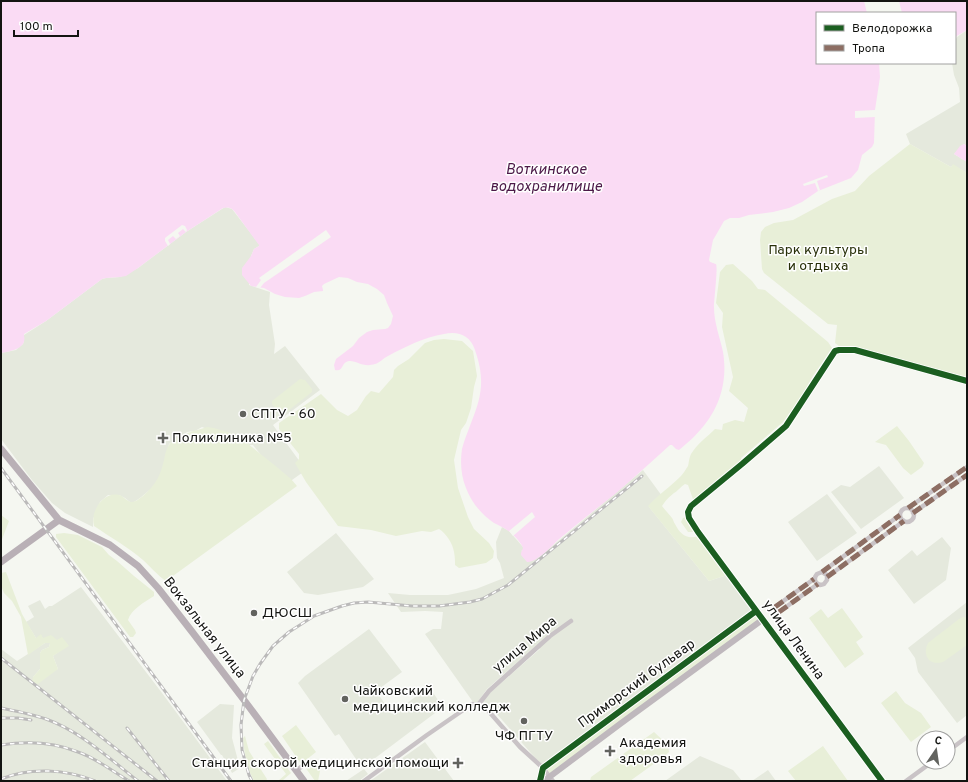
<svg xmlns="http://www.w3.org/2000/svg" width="968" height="782" font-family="Overpass,sans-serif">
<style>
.built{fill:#e5e9dd}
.green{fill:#e8efd8}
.water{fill:#fadbf4}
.pier{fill:#f5f7f1}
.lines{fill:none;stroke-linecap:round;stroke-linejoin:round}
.street{stroke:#c9c3c6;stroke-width:4.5}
.secondary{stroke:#bfb8bd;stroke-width:6}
.primary{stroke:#b9b0b6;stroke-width:7}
.rail-casing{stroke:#bbbaba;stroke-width:3}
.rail{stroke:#fff;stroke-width:1.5;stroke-dasharray:4.5;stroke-linecap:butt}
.quiet{stroke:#8d6e63;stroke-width:5;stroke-dasharray:10 5;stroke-linecap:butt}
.cycleway-casing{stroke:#fff;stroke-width:8}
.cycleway{stroke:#1b5e20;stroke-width:6}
.poi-dot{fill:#62635f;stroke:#fff;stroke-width:1.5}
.labels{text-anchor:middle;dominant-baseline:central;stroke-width:3;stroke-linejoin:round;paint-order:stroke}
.park-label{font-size:14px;fill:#283009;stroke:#fff}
.poi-label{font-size:14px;fill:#131411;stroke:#fff;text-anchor:start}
.street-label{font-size:14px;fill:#131411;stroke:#fff}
.water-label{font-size:15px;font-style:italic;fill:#4c1948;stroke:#fff}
</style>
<rect width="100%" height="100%" fill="#f5f7f1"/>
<path class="built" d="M 967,30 L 967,146 L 964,144 L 954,154 L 967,162 L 967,173 L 953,165 L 951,167 L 910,144 L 906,134 L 960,102 L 959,88 L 954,75 L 952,63 L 955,63 L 955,41 L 957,37 Z
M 225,207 L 232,209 L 259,244 L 259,246 L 254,249 L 251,256 L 249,285 L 270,292 L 269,305 L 275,344 L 274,354 L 285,346 L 320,390 L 273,425 L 306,470 L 285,485 L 253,445 L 249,445 L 202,427 L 195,431 L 187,432 L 169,444 L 162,472 L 157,481 L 152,488 L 140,498 L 134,502 L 130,502 L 125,498 L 119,495 L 108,495 L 100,502 L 93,519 L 93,527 L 65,513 L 52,503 L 32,480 L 1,439 L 1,353 L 16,350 L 19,347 L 23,344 L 24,341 L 24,335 L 46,321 L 102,279 L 106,278 L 120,277 L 138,268 L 186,232 Z
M 879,466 L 904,498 L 861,529 L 831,492 L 841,485 L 850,487 Z
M 643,470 L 662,496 L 649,507 L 709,581 L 724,576 L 726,573 L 753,610 L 543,767 L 489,705 L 481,703 L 491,692 L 540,649 L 537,645 L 487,689 L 477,703 L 473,702 L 425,634 L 433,629 L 441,629 L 443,612 L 425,611 L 401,612 L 388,593 L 410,595 L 448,595 L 476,589 L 504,578 L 500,563 L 497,558 L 496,542 L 502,527 L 509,531 L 523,547 L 523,550 L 521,551 L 539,557 Z
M 827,494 L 857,533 L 817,561 L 788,522 Z
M 336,533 L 374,579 L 363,587 L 318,595 L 304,593 L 287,572 Z
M 942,537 L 951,548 L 946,580 L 914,604 L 888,570 L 912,550 L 917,556 Z
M 81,587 L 162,693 L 227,781 L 1,781 L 1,649 L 17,661 L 45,643 L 50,643 L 49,647 L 42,650 L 40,653 L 40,669 L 33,677 L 58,669 L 53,656 L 68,645 L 57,640 L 36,638 L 26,622 L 34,617 L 28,606 L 40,600 L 45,609 L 49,606 L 52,606 Z
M 967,602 L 967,715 L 957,723 L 918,672 L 915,658 L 908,648 Z
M 369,629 L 402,672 L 376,691 L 392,714 L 429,687 L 443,707 L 362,768 L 339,734 L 335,736 L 298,683 L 305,676 Z
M 220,704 L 234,705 L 232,738 L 240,768 L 232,773 L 222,755 L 221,755 L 197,722 Z
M 425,742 L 454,781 L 370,781 Z
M 700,756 L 733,770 L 742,781 L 665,781 Z
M 364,769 L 368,774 L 359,781 L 346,781 Z
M 768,770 L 776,781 L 752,781 Z"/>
<path class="green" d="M 910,144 L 951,167 L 953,164 L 967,173 L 967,377 L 839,346 L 835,343 L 837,325 L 828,324 L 764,273 L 762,269 L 760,240 L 761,232 L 765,227 L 774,223 L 793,220 L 832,199 L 855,191 L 869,176 Z
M 733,264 L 752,281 L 758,289 L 765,290 L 828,342 L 832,348 L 813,376 L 800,399 L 783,422 L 741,458 L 742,461 L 694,502 L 688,485 L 685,484 C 680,487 678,491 674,493 C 669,497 666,500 662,506 C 665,510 669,514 672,518 C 674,521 673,521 675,524 C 680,534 687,540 698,536 L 726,573 L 724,576 L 709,581 L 648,506 C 658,495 670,487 681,476 C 683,474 686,469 688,466 C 689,462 689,458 691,454 C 697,444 707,437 715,429 L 722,430 L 723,424 L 735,420 L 744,422 L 748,408 L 729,391 L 733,377 L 722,327 L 723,313 L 716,303 L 720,272 L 726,265 Z
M 444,339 L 462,341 L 473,351 L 477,376 L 474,387 L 471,408 L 466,423 L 461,430 L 454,460 L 458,488 L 468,517 L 474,529 L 489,543 L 494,551 L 493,558 L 486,563 L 459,568 L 455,565 C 455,561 455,557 454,552 C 453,544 446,533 439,529 L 431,532 L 422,531 L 396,536 L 371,530 L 338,526 L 306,482 L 295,463 L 299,459 L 299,454 L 279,429 L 279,423 L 321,394 L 337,410 L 348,416 L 357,410 L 366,396 L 371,391 L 379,393 L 393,377 L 394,370 L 398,366 L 409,359 L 425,343 L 434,340 Z
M 300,379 L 305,380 L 312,389 L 312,392 L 284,414 L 279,413 L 272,404 L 272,401 Z
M 897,426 L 909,441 L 924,463 L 922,467 L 911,475 L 903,468 L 886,445 L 875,442 Z
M 207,427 L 214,428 L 237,435 L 278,468 L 291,479 L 297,486 L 166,581 C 157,575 151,567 143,560 C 128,547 110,537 94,526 C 93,522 93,518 94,514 C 97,503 107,492 119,495 C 124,496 127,502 132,502 C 136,502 140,498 143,496 C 156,484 160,477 164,460 C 165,455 166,449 169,445 C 169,444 173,441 173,441 C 183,433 195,431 207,427 Z
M 1,515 L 9,521 L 1,542 Z
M 686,517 L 688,519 L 694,528 L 693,532 L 688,532 L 681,522 L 683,518 Z
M 64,533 L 78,535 L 102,547 L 109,555 L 117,561 L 134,576 L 154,592 L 154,596 C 145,602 131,609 128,620 L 135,630 L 136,633 L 133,637 L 130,637 L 56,537 L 56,534 Z
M 6,572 L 22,614 L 36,638 L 41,634 L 43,638 L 51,635 L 57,640 L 62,637 L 69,646 L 53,656 L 58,669 L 38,684 L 32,682 L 33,677 L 40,669 L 40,653 L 42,650 L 49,647 L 50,643 L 45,643 L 28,655 L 21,617 L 12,601 L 4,593 L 1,586 L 1,573 Z
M 842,608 L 863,637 L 856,642 L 864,654 L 845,668 L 809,618 L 821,609 L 828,618 Z
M 756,611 L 762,620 L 550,777 L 543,768 Z
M 963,617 L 967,618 L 967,645 L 943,662 C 929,666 922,655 928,643 L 959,619 Z
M 896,691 L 905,703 L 921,713 L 931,727 L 911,742 L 881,703 Z
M 296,725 L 316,752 L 301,764 L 282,736 Z
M 654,732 L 668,745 L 669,752 L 662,758 L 630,781 L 590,781 L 591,777 Z
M 245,736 L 249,751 L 267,779 L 266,781 L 254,781 C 247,768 244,753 243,738 Z
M 268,741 L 291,773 L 282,781 L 278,781 L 286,774 L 264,744 Z
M 823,746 L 848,781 L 796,781 L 788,771 Z
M 313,761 L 320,771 L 318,781 L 315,781 L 305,767 Z"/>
<path class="water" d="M 1,1 L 864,1 L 867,13 L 817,13 L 817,63 L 879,63 L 880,77 L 875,110 L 874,143 L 872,147 L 862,155 L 858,170 L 851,178 L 818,191 L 802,202 L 789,208 L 773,212 L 749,215 L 739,218 L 730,218 L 724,221 L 716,235 L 713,240 L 709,260 L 710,262 C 711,262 715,264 716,264 C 718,268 714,300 714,307 C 714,323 720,337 723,352 C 725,364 725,377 722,389 C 716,415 699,434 679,450 L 676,449 L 672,445 L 670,445 C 652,461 634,478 615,494 C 596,509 577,524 558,540 C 552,546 536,563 527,562 L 521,555 L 521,553 L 523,548 C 521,542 513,534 507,530 C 503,527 498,525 494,523 C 482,515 471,502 466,488 C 461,476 460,462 462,449 C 464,440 468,432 471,423 C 482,396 485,379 475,350 C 470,335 458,331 444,334 C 424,337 405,347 388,356 C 383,358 380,363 375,364 C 363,368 356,360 349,361 C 341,362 344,372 335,370 L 334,365 L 336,359 L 353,346 L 359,338 L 367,332 L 373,330 L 385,329 L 388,328 L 391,324 L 393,316 L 387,303 L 384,295 L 377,289 L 368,284 L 357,282 L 348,278 L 339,277 L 324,284 L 322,286 L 323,290 L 323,291 L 314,292 L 305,296 L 299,298 L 285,297 L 275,294 L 264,288 L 251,286 L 242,275 L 242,268 L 251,256 L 254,249 L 259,246 L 259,245 L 235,212 C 231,207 228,207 223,208 L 186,232 L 138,268 L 126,276 L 120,277 L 106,278 L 102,279 L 46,321 L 24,334 C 24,337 25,339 24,341 C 23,349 8,352 1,353 Z
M 899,1 L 967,1 L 967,30 L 955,37 L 955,13 L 902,13 Z
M 964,144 L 967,146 L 967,162 L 954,154 L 960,146 Z"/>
<path class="pier" d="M 875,110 L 875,117 L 855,118 L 855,111 Z
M 827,175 L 828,177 L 817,181 L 820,190 L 818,191 L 815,183 L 804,186 L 803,184 Z
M 182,225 L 185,226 L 187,230 L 186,232 L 183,229 L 178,233 L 180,236 L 176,239 L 173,236 L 168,240 L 170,244 L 168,246 L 165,241 L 165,238 Z
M 326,230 L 331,237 L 264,283 L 260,288 L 256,287 L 261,280 L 259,278 Z
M 532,512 L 535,517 L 513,536 L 509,531 Z"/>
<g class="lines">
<path class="street" d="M 908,508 L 967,467
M900 515a7 7 0 1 1 14 0a7 7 0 1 1-14 0Z
M 913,513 L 967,475
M 822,572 L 827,575 L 827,580 L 824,584 C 817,587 812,580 817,574 L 822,572 L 900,515
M 827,577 L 904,521
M 775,607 L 814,579
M 756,611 L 689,518 L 688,512 L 691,506 L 742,464 L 786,426 L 835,351 L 839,350 L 855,350 L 967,381
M 779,612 L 818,584
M 478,705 L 489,691 L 550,636 L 571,621
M 948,751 L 967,737
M 296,771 L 306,763
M 364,781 L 427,735 L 472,704 L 485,707 L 520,747 L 543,768 L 553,781
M 906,781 L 932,762"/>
<path class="secondary" d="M 540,781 L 543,768 L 756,611 L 882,781
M 544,781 L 620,724 L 762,620"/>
<path class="primary" d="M 1,449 L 59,520 L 110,545 L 138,566 L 158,588 L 193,633 L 244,700 L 304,781
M 1,562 L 59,520"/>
<defs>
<path id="rail" d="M 1,468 L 231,781
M 1,658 L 157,781
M 1,708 C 16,711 32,714 46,719 C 80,731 110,759 138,781
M 1,718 L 18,718 L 31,720
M 127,728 L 169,781
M 1,745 C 27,741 53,742 78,752 C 96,758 112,771 129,781
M 1,779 C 30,767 66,769 95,781
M 252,781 L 249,775 L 242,750 L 241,725 L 244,700 L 253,676 L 260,664 L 273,646 L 289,632 L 314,616 L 342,606 L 354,603 L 368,602 L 412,606 L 439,606 L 470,602 L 482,599 L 508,585 L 642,476"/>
</defs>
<use href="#rail" class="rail-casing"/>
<use href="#rail" class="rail"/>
<path class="quiet" d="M 908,508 L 967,467
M 913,513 L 967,475
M 822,572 L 900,515
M 827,577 L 904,521
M 775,607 L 814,579
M 779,612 L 818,584"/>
<defs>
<path id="cycleway" d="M 540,781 L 543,768 L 756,611
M 882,781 L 698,532 L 689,518 L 688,512 L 691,506 L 742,464 L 786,426 L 835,351 L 839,350 L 855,350 L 967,381"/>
</defs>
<use href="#cycleway" class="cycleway-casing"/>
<use href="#cycleway" class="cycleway"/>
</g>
<g class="poi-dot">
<circle cx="243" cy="414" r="4"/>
<path d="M161 432h4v4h4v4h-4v4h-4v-4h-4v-4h4z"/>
<circle cx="254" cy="613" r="4"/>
<circle cx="345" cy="699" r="4"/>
<circle cx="524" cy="721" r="4"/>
<path d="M608 745h4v4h4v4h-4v4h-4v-4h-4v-4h4z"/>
<path d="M456 757h4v4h4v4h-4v4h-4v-4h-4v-4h4z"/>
</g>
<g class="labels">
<g class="park-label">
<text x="818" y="250">Парк культуры<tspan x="818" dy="16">и отдыха</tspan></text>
</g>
<g class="poi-label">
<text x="251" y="414">СПТУ - 60</text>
<text x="172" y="438">Поликлиника №5</text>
<text x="262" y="613">ДЮСШ</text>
<text x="353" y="691">Чайковский<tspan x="353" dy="16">медицинский колледж</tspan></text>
<text x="524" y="736" text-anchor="middle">ЧФ ПГТУ</text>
<text x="619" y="743">Академия<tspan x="619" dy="16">здоровья</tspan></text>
<text x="449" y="763" text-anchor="end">Станция скорой медицинской помощи</text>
</g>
<g class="street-label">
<text transform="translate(204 628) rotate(52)">Вокзальная улица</text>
<text transform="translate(793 640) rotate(54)">улица Ленина</text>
<text transform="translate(525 645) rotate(-40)">улица Мира</text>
<text transform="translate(637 684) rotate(-36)">Приморский бульвар</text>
</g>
<g class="water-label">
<text x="546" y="170">Воткинское<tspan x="546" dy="17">водохранилище</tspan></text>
</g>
</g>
<rect width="968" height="782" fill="none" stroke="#131411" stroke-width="4"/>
<rect x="816" y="12" width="140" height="52" fill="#ffffff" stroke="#a1a1a0"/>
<rect x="824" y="25" width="20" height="6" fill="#1b5e20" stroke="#a1a1a0"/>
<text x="852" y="32" font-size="12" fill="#131411">Велодорожка</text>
<rect x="824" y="45" width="20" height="6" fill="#8d6e63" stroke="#a1a1a0"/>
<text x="852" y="52" font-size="12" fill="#131411">Тропа</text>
<g transform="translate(936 750) rotate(13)"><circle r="19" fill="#ffffff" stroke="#a1a1a0"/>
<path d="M0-3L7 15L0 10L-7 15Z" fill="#62635f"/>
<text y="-6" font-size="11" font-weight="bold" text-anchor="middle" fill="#131411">С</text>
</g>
<path d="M14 30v6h64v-6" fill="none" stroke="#131411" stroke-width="2"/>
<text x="20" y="30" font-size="12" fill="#131411" stroke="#ffffff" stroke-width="3" paint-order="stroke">100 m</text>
</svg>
